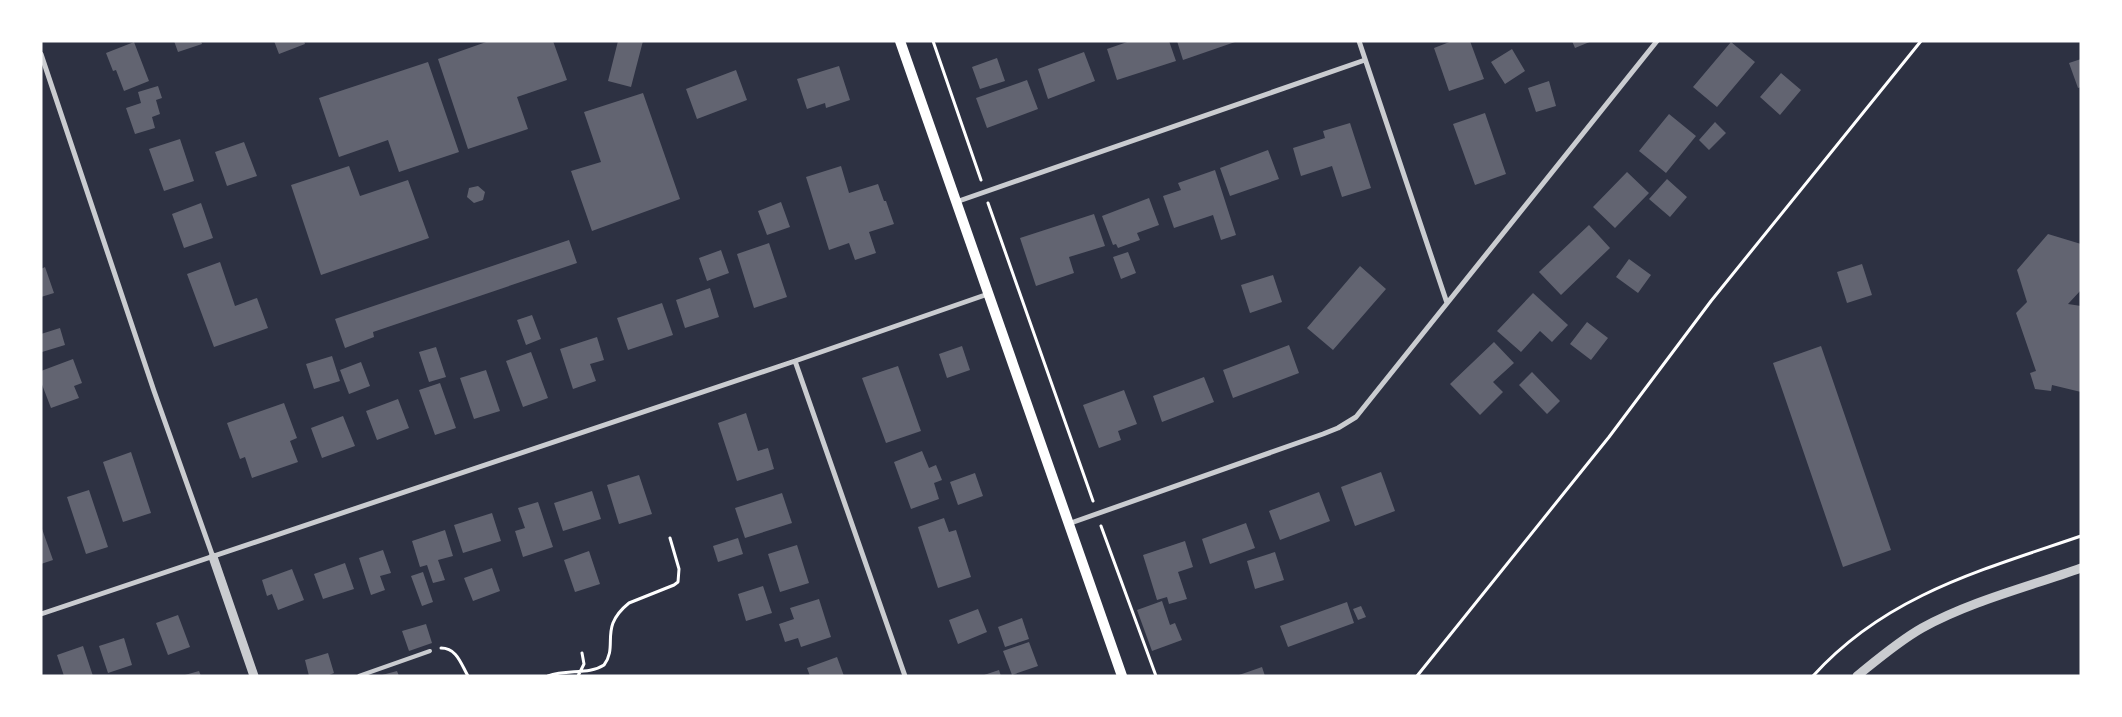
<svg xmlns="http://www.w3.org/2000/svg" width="2122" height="717" font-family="Montserrat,sans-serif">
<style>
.building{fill:#626471}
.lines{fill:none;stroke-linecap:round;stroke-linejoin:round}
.path{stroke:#fff;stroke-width:3}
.service{stroke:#caccd0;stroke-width:4}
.minor{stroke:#caccd0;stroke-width:5}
.tertiary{stroke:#caccd0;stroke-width:9}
.secondary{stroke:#fff;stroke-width:10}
</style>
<rect width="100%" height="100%" fill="#2d3142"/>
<path class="building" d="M 174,41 L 201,41 L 202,44 L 178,52 Z
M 274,41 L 304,41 L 305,44 L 279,54 Z
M 489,41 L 553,41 L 567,80 L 517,97 L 528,129 L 468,149 L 438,59 Z
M 618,41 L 643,41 L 631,87 L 608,81 Z
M 1130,41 L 1169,41 L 1176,61 L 1117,80 L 1107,49 Z
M 1177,41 L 1235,41 L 1235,42 L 1183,60 Z
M 1452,41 L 1470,41 L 1484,79 L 1449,91 L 1434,48 Z
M 1572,41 L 1592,41 L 1575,48 Z
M 134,42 L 149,81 L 124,91 L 116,70 L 113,71 L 106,53 Z
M 1731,42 L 1755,62 L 1717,107 L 1693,87 Z
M 1512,49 L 1525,71 L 1505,84 L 1491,62 Z
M 1084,52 L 1095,81 L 1048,99 L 1038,69 Z
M 997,58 L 1005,81 L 980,89 L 972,67 Z
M 2081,59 L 2081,87 L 2078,88 L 2069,63 Z
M 428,62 L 459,152 L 399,172 L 388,140 L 339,157 L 319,98 Z
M 839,66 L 850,100 L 826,108 L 825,103 L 807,109 L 797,79 Z
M 736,70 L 747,100 L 697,119 L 686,89 Z
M 1781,73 L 1801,90 L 1780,115 L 1760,97 Z
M 1027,80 L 1038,109 L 987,128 L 976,98 Z
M 1549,81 L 1556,106 L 1536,112 L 1528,88 Z
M 158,86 L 162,98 L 156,100 L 160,114 L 152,117 L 155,128 L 135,134 L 126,108 L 141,103 L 138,92 Z
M 643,93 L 680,199 L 592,231 L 571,171 L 601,162 L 584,112 Z
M 1485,113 L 1506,174 L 1475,185 L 1453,124 Z
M 1669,114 L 1696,136 L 1666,173 L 1639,151 Z
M 1715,122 L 1726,133 L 1709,150 L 1699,140 Z
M 1350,123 L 1371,188 L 1342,197 L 1332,166 L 1301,176 L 1293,148 L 1325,138 L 1323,131 Z
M 180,139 L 194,181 L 164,191 L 149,149 Z
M 244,142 L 257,176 L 227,186 L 215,152 Z
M 1268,150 L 1279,179 L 1230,196 L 1220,168 Z
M 349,166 L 360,196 L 408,180 L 429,238 L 321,275 L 291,185 Z
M 841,166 L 849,193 L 878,184 L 884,201 L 886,201 L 894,224 L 869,232 L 876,253 L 855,260 L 849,243 L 829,250 L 806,177 Z
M 1215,170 L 1236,235 L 1221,240 L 1213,215 L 1174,228 L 1163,196 L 1181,190 L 1178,183 Z
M 1627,172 L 1649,193 L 1615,228 L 1593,207 Z
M 1667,179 L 1687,197 L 1670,217 L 1649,199 Z
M 478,186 L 485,192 L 483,200 L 474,203 L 467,197 L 469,188 Z
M 1149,198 L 1159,225 L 1137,233 L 1140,240 L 1118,248 L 1116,244 L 1113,245 L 1102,216 Z
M 781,202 L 790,227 L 767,235 L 758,211 Z
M 201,203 L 213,238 L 184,248 L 172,214 Z
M 1094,214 L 1105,246 L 1069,257 L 1074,273 L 1036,286 L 1020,238 Z
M 1589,225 L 1610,248 L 1561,295 L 1539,272 Z
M 2048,234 L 2081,244 L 2081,290 L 2068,304 L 2081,306 L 2081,392 L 2052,385 L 2051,391 L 2035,389 L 2030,373 L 2036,371 L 2016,313 L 2027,302 L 2017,270 Z
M 569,240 L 577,263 L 373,332 L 374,337 L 345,348 L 335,319 Z
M 769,243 L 787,297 L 754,308 L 737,254 Z
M 721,250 L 729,273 L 707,281 L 699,258 Z
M 1128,252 L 1136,273 L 1121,279 L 1113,257 Z
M 1629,259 L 1651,275 L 1638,293 L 1616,277 Z
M 220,262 L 235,306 L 257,298 L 268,328 L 214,347 L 187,274 Z
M 1862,264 L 1872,295 L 1847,303 L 1837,272 Z
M 1360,266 L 1386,289 L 1333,350 L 1307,328 Z
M 45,267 L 54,293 L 41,297 L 41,269 Z
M 1273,275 L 1282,302 L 1250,313 L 1241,285 Z
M 710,288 L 719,317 L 685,328 L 676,300 Z
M 1533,293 L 1568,325 L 1552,342 L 1540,331 L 1521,352 L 1497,331 Z
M 662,303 L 673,335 L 628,350 L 617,318 Z
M 532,315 L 541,339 L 526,345 L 517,320 Z
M 1587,322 L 1608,338 L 1591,360 L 1570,344 Z
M 60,328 L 65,345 L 42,352 L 41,334 Z
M 597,337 L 604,360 L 590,364 L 596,381 L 573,389 L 560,349 Z
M 1494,342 L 1514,363 L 1493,382 L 1503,392 L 1480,415 L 1450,384 Z
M 1289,345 L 1299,373 L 1233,398 L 1223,370 Z
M 962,346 L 970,370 L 947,378 L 939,354 Z
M 1821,346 L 1891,550 L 1843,567 L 1773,363 Z
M 436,347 L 446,377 L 429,382 L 419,352 Z
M 531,352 L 548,398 L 523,407 L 506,361 Z
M 332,356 L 340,381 L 314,389 L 306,364 Z
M 73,359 L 82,383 L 74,386 L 79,398 L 51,408 L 41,382 L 41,371 Z
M 361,362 L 370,386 L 349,394 L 340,370 Z
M 898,366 L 921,431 L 886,443 L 862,378 Z
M 486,370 L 500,411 L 474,419 L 460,378 Z
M 1532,372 L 1560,401 L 1547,414 L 1519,385 Z
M 1204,377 L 1214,402 L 1162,422 L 1153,396 Z
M 440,383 L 456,428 L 435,435 L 419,390 Z
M 1124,390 L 1137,424 L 1118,431 L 1121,440 L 1099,448 L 1083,405 Z
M 398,399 L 409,428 L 377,440 L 366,411 Z
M 284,403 L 297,438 L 290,441 L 298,462 L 252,478 L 245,457 L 240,459 L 227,423 Z
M 746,413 L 758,451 L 768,448 L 774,469 L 737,481 L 718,423 Z
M 343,416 L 355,446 L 322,458 L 311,428 Z
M 922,451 L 929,468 L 936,465 L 942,480 L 934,483 L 939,499 L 911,509 L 894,462 Z
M 131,452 L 151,513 L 123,522 L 103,462 Z
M 1381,472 L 1395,511 L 1355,526 L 1341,487 Z
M 975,473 L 983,496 L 958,505 L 950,482 Z
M 639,475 L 652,514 L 619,524 L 607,485 Z
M 89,490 L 108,547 L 86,554 L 67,497 Z
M 592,491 L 601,519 L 563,531 L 554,503 Z
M 1319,492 L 1330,521 L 1280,540 L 1269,511 Z
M 782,493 L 792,523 L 745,538 L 735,508 Z
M 538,502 L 553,547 L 523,557 L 515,531 L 525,528 L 518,508 Z
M 492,513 L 501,541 L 463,553 L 454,525 Z
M 944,518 L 949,532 L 956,530 L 971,577 L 938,588 L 918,527 Z
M 1246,523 L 1255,548 L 1210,564 L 1202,539 Z
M 41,526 L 53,560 L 41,564 Z
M 445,530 L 453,556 L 438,560 L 445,580 L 433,583 L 427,565 L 420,567 L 412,541 Z
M 738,538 L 743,554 L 718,562 L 713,546 Z
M 1185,541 L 1193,567 L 1178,572 L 1187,599 L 1169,604 L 1167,597 L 1157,600 L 1143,555 Z
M 797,545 L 809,583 L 780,592 L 768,554 Z
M 383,550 L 391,573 L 380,576 L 385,590 L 371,595 L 359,558 Z
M 589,551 L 600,584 L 575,592 L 564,560 Z
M 1275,552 L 1284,580 L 1255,589 L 1247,561 Z
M 345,563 L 354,589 L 323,599 L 314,574 Z
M 492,568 L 500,591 L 473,601 L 464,578 Z
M 292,569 L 304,600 L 278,610 L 272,594 L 267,596 L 262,580 Z
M 423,572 L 433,602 L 422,606 L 411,576 Z
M 763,586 L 772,613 L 746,621 L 738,594 Z
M 819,599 L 831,637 L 801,647 L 798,638 L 785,642 L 779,624 L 794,619 L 790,608 Z
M 1162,601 L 1170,625 L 1175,623 L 1182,640 L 1152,651 L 1137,610 Z
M 1347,602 L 1354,623 L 1288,647 L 1280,626 Z
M 1361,606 L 1366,617 L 1358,620 L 1353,609 Z
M 978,609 L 987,632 L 958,644 L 949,620 Z
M 178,615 L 190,647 L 168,655 L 156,623 Z
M 1022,618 L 1029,639 L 1005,647 L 998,627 Z
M 426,624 L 432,643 L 409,651 L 402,631 Z
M 124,638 L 132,665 L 108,673 L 99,646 Z
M 1029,642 L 1038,666 L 1012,675 L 1003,651 Z
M 83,646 L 93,676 L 64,676 L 57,655 Z
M 328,653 L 334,673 L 327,676 L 309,676 L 305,660 Z
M 837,657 L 844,676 L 810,676 L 807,668 Z
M 1262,667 L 1265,676 L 1239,676 L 1239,675 Z
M 999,670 L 1001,676 L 984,676 L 984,675 Z
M 199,671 L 201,676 L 186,676 L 185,675 Z
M 397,671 L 399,676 L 382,676 L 382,675 Z"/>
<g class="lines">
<path class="path" d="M 933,41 L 981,180
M 988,203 L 1093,501
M 1101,526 L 1156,676
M 441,648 C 457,648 461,664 468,676
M 548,676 C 567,669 589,675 604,665 C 619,645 598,628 629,603 L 674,585 L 678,582 L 679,569 L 670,538
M 578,676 L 584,664 L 582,653
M 1417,676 L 1609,437 L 1711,301 L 1921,41
M 1813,676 C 1886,595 1982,570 2081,536"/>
<path class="service" d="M 359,676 L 430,651"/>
<path class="minor" d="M 1359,41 L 1447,303
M 41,54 L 154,391 L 213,557
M 956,202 L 1365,60
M 795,361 L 905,676
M 1068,524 L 1323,434 L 1338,428 L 1356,417 L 1657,41
M 41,614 L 795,361 L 988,294"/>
<path class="tertiary" d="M 213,557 L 254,676
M 1857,676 C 1878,659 1899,641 1922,628 C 1971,601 2028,587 2081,568"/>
<path class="secondary" d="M 900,41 L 1122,676"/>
</g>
<rect width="2122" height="717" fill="none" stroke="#ffffff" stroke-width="85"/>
</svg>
